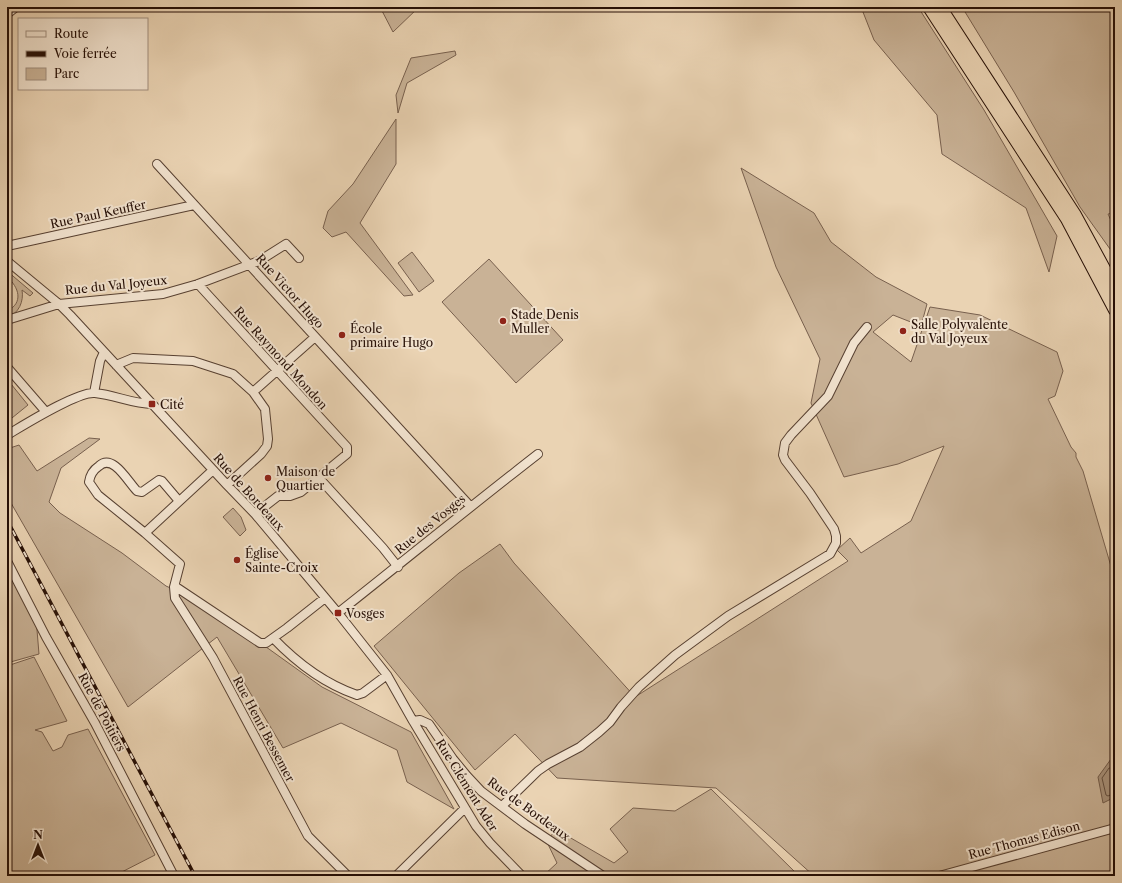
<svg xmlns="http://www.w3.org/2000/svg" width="1122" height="883" font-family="'Libre Caslon Text',serif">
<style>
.green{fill:#c9b296;stroke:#78604e}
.water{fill:#a79078;stroke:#735c4a}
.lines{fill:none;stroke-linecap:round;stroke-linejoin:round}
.shore{stroke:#66503f;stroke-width:1}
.minor-casing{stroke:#574031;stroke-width:10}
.highway-casing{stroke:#260f06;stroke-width:14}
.minor{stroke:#f1e2ce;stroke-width:8}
.highway{stroke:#ead3b3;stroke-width:12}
.rail-casing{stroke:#260f06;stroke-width:3.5}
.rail{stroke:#f1e2ce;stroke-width:2;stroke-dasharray:6;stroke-linecap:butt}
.poi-dot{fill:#8f2418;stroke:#f1e2ce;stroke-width:1.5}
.labels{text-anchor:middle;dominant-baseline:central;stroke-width:4;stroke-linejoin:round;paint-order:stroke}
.street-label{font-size:12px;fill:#260f06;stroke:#f1e2ce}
.poi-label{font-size:12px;fill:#260f06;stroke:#f1e2ce;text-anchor:start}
</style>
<rect width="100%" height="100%" fill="#ead3b3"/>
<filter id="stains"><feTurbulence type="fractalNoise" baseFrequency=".005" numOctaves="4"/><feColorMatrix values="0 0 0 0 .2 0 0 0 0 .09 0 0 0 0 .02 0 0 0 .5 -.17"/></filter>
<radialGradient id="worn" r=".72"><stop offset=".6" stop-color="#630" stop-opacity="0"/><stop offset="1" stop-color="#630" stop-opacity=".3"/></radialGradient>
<path class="green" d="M 380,7 L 419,7 L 393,32 Z
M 861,7 L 918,7 L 984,110 L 1057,236 L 1049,272 L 1026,208 L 942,154 L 937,115 L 874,40 Z
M 962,7 L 1115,7 L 1115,213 L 1108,214 L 1115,229 L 1115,256 L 1080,207 L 1014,92 Z
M 455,51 L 456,55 L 407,83 L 398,113 L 396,95 L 411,58 Z
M 396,119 L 396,164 L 360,223 L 413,295 L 404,296 L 346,232 L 332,237 L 323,228 L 328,211 L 353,184 Z
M 741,168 L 814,213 L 831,242 L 876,277 L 927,304 L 921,326 L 893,315 L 873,332 L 911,362 L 930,307 L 980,315 L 1057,352 L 1063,371 L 1055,396 L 1048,399 L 1071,447 L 1076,453 L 1076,457 L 1083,471 L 1115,580 L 1115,876 L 814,876 L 716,788 L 557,778 L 515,734 L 475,770 L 374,646 L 459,573 L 500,544 L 514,563 L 635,697 L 848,561 L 837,550 L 850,538 L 861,553 L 911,521 L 944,446 L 898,464 L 844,477 L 811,403 L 820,359 L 776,267 Z
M 412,252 L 434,281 L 419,292 L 398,263 Z
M 489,259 L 563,340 L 516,383 L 442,302 Z
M 7,271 L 33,293 L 30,296 L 22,290 C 24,301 19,314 7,317 L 7,311 C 24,303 19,287 7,277 Z
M 7,379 L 28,405 L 7,422 Z
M 89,438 L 100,439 L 61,468 L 49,502 L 60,513 L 122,553 L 166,586 L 177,591 L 241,629 L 322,687 L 411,732 L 454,809 L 407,782 L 397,750 L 341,723 L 283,748 L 217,637 L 128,707 L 7,496 L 7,449 L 19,445 L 37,471 Z
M 233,508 L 241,517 L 246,530 L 240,536 L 223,517 Z
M 7,564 L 36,618 L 39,654 L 7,663 Z
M 34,657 L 67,721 L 35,730 L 42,732 L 53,751 L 62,747 L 68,735 L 88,729 L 155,855 L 114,876 L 7,876 L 7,666 Z
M 711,789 L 799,876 L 543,876 L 557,863 L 546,840 L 557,830 L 614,863 L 628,852 L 610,829 L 633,808 L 675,811 Z"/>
<path class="water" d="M 1111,759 L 1115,767 L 1115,797 L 1103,803 L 1098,777 Z"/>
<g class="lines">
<path class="shore" d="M 1115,768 L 1109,768 L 1102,778 L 1106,795 L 1108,796 L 1115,793"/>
<defs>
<path id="minor" d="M 7,14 L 16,7
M 157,164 L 470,506
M 7,246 L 194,205
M 7,261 L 59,304 L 70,315 L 227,485 L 255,514 L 338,613 L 387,675 L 413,721 L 476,826 L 490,843 L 522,876
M 198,284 L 347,447 L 347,454 L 301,492 L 290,496 L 278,496 L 255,514
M 7,320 L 59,304 L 163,294 L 198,284 L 259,261 L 286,244 L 299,258
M 116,365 L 133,358 L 193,361 L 233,374 L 253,392 L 265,409 L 268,439 L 267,446 L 261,454 L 227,485
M 7,367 L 46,412
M 253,392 L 315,337
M 94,393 L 100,361 L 104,352
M 7,435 C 24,425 78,391 95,393 C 115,395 133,404 152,404
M 319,478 L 383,548 L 398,567
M 179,501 L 162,481 L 159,480 L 142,492 L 137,491 C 128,482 113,453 99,466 C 93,470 90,475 89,482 L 98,495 L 145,533 L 180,564 L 174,587 L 175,598 L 213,658 L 308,836 L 348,876
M 145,533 L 213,470
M 7,561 L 46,637 L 95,723 L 174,876
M 175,585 L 176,587 L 260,643 L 266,643 L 273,638 C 296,662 325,684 357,695 L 363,693 L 387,675
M 338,613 C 405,560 471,506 538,454
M 273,638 L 287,628 L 325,598
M 413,721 L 420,720 L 429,724 L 453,759 L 467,776 L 481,791 L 525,824 L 603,876
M 502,806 L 538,771 L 548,764 L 580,747 L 599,732 L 610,722 L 621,707 L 639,687 L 675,655 L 728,616 L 830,554 L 836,543 L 836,536 L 834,529 L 810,493 L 785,460 L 783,455 L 785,443 L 791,435 L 828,396 L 854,343 L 867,327
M 396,876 L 465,808
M 939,876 L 1115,828"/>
<path id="highway" d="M 929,7 L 1067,219 L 1115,310
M 940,7 L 1075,215 L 1115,289"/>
</defs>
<use href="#minor" class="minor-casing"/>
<use href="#highway" class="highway-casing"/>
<use href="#minor" class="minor"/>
<use href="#highway" class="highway"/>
<defs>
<path id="rail" d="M 7,520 L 195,876"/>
</defs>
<use href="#rail" class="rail-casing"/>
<use href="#rail" class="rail"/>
</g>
<g class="poi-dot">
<circle cx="503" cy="321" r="4"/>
<circle cx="903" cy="331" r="4"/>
<circle cx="342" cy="335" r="4"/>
<rect x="148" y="400" width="8" height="8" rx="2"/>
<circle cx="268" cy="478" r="4"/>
<circle cx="237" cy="560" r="4"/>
<rect x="334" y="609" width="8" height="8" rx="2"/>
</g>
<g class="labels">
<g class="street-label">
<text transform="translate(98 214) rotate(-12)">Rue Paul Keuffer</text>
<text transform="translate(116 285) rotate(-6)">Rue du Val Joyeux</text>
<text transform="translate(290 291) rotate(48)">Rue Victor Hugo</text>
<text transform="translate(281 358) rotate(48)">Rue Raymond Mondon</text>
<text transform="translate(249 492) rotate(48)">Rue de Bordeaux</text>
<text transform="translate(430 524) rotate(-39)">Rue des Vosges</text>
<text transform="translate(102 712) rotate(62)">Rue de Poitiers</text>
<text transform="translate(264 729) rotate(62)">Rue Henri Bessemer</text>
<text transform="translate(467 785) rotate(58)">Rue Clément Ader</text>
<text transform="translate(529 809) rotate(36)">Rue de Bordeaux</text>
<text transform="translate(1024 840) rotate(-15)">Rue Thomas Edison</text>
</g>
<g class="poi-label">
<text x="511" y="314">Stade Denis<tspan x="511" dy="14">Muller</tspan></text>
<text x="911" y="324">Salle Polyvalente<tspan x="911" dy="14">du Val Joyeux</tspan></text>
<text x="350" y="328">École<tspan x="350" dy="14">primaire Hugo</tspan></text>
<text x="160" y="404">Cité</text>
<text x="276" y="471">Maison de<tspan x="276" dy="14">Quartier</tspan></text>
<text x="245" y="553">Église<tspan x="245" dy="14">Sainte-Croix</tspan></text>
<text x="346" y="613">Vosges</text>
</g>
</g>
<rect width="1122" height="883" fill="none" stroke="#ead3b3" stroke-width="24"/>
<rect x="8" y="8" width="1106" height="867" fill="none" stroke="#260f06" stroke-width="2"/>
<rect x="12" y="12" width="1098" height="859" fill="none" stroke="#260f06"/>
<rect x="18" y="18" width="130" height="72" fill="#f1e2ce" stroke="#a08e7e"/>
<rect x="26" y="31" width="20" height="6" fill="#f1e2ce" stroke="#a08e7e"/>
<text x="54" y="38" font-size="12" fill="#260f06">Route</text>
<rect x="26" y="51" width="20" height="6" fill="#260f06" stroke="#a08e7e"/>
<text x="54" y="58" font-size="12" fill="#260f06">Voie ferrée</text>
<rect x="26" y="68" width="20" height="12" fill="#c9b296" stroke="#a08e7e"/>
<text x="54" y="78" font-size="12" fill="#260f06">Parc</text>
<g transform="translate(38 845)" stroke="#f1e2ce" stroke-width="3" paint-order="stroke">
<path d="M0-3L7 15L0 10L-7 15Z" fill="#260f06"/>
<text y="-6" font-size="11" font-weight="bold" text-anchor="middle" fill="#260f06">N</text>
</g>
<rect width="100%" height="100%" filter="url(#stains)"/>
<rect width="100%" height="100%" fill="url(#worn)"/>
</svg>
